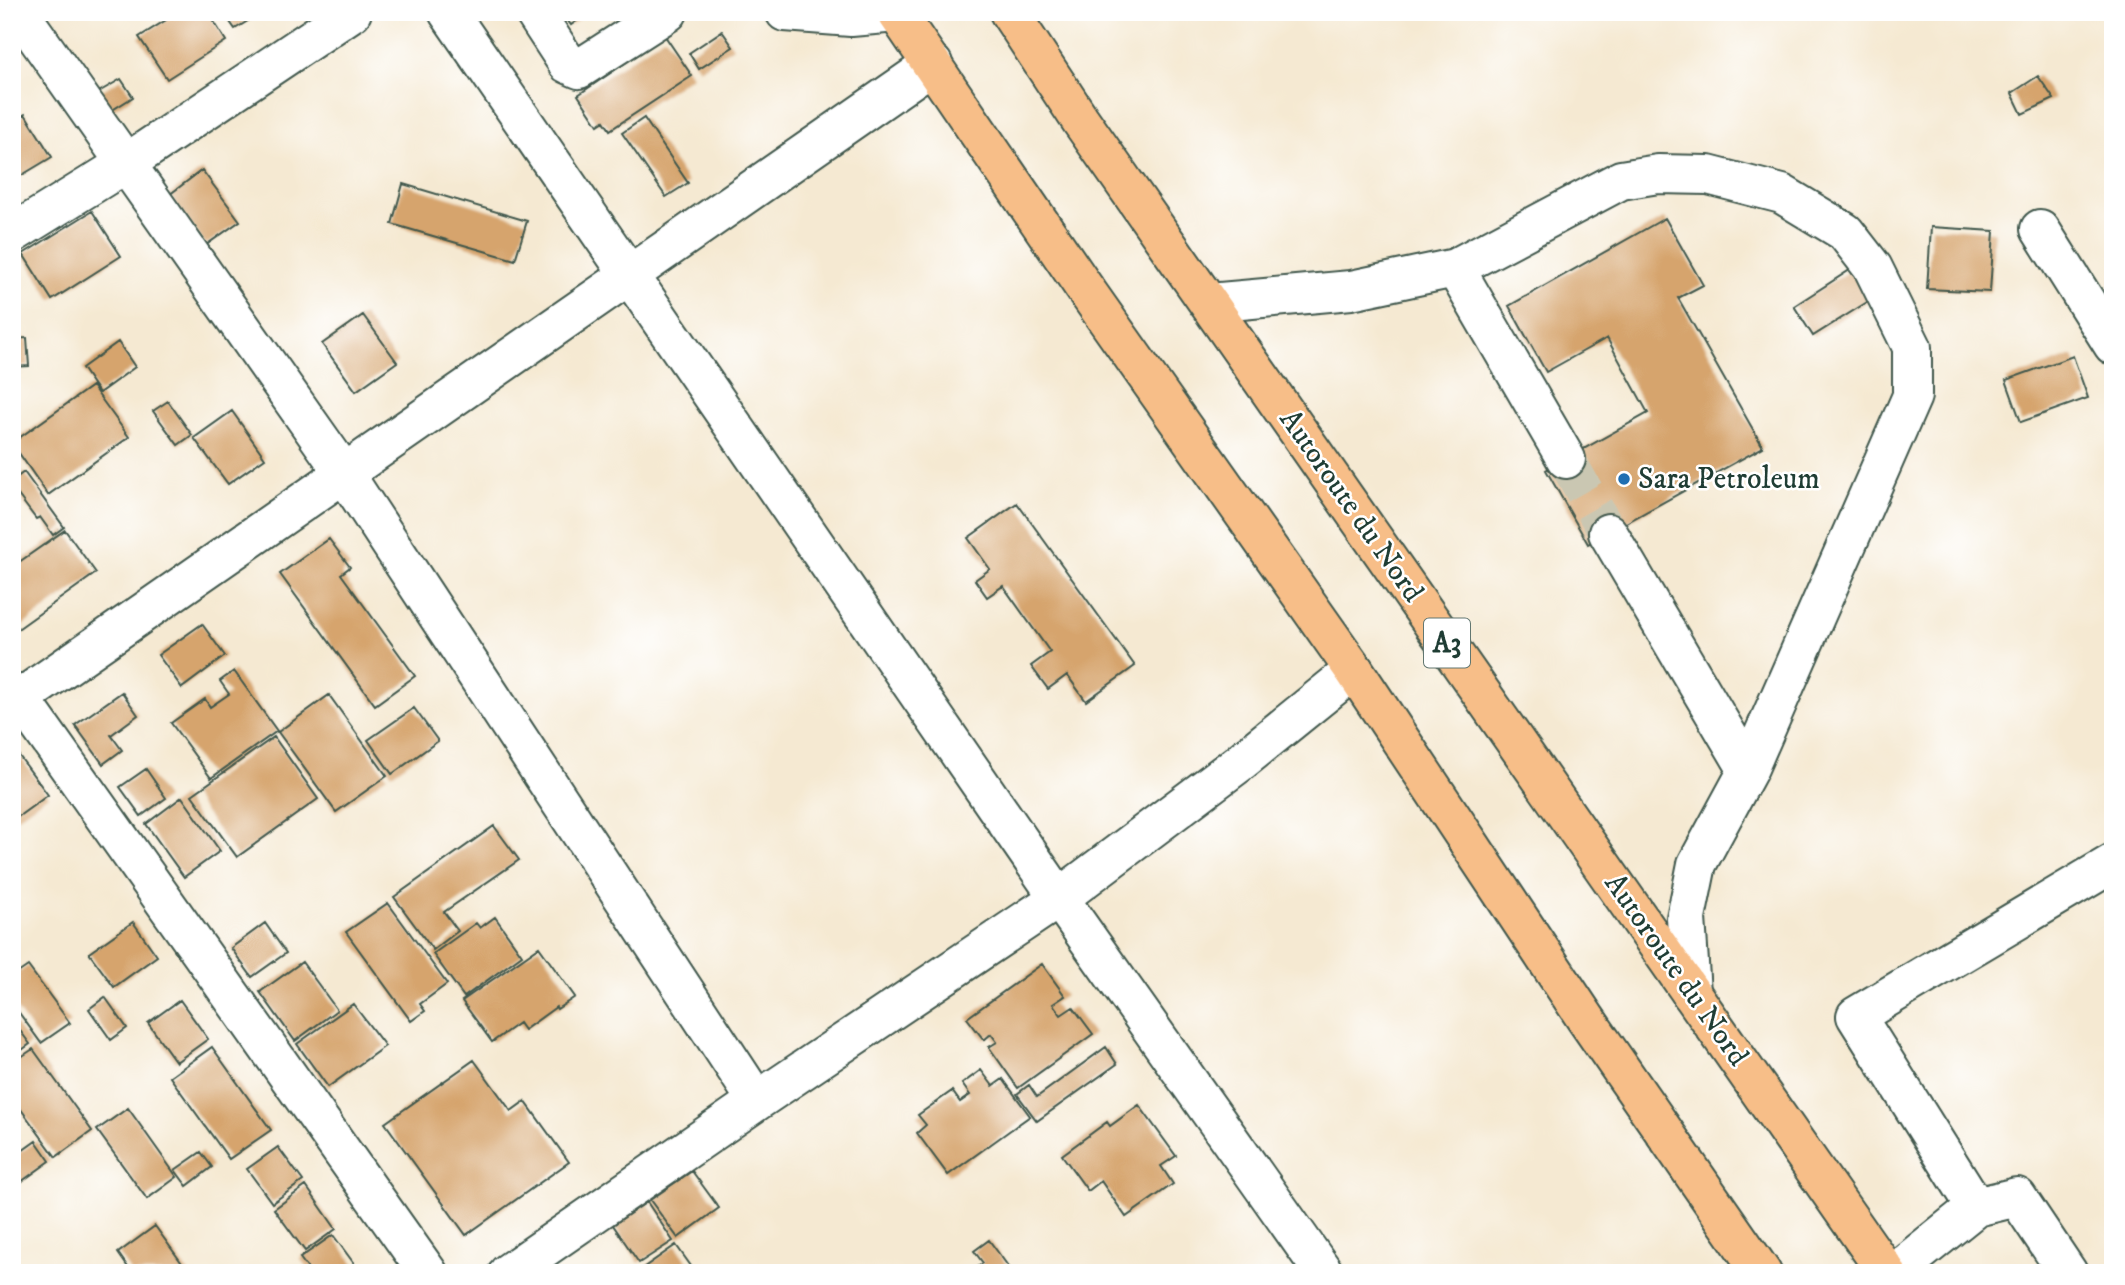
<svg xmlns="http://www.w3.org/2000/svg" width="2125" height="1285" font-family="'IM FELL DW Pica',serif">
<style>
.building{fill:#d6a46d}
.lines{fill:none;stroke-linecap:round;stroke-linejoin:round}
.minor-tunnel{stroke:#cac7b2;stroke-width:38;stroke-dasharray:38 19;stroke-linecap:butt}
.minor-casing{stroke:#3f574c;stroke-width:42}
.highway-casing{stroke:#3f574c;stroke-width:42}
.minor{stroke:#fff;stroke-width:38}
.highway{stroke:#f7be88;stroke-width:38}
.poi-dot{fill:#1f6fb2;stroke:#fff;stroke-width:2.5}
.labels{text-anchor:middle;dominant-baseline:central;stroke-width:5;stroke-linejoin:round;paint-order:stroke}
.shield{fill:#fff;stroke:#627771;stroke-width:2}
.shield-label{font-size:28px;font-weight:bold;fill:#1f3d34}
.poi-label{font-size:30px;fill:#1f3d34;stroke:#fff;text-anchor:start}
.street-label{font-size:30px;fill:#1f3d34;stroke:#fff}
</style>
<rect width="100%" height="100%" fill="#fff"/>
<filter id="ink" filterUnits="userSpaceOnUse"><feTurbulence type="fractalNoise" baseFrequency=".0143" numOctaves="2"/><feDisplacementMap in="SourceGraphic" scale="14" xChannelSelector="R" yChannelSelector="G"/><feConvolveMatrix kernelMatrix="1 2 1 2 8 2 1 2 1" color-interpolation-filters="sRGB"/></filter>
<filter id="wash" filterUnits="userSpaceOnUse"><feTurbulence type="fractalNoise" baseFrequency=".00686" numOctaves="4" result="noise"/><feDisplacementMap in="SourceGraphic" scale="28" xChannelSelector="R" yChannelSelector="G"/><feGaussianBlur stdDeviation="1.57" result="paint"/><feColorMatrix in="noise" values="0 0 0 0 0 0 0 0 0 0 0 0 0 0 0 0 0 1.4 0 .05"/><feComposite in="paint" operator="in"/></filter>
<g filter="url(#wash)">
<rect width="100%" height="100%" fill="#f5e9d2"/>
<g id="blocks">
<path class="building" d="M 179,12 L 208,12 L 226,41 L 167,79 L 139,37 Z
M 223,12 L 262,12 L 235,29 Z
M 561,12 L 589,12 L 571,25 Z
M 722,31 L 733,47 L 699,69 L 689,53 Z
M 665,36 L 692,76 L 610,130 L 604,121 L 598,125 L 578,95 Z
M 2038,76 L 2054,99 L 2022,114 L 2012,93 Z
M 121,79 L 133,97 L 109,112 L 97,93 Z
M 25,114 L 52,157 L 12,181 L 12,122 Z
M 644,118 L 688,183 L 666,197 L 622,133 Z
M 202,170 L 240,221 L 206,245 L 169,195 Z
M 403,184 L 527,221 L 515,260 L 392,224 Z
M 92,211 L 121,256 L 52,300 L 23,254 Z
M 1665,218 L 1703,285 L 1678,298 L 1763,447 L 1588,544 L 1546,470 L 1648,413 L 1607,338 L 1546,372 L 1509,306 Z
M 1931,227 L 1994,231 L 1990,292 L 1927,289 Z
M 1853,268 L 1872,299 L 1813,336 L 1794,306 Z
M 363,315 L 397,362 L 356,391 L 322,344 Z
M 27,338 L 29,366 L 12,367 L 12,339 Z
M 118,342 L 135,367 L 99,393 L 82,368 Z
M 2073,356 L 2088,398 L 2021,422 L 2006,380 Z
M 92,386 L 129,437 L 48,495 L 12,443 Z
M 168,401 L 192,435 L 178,445 L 153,411 Z
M 232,411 L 265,458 L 228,484 L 194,438 Z
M 24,472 L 64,527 L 53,535 L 40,517 L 36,519 L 12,487 L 12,481 Z
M 1017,503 L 1135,666 L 1086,701 L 1067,675 L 1048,689 L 1031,666 L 1050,652 L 1003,586 L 987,597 L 975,580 L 990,569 L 968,538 Z
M 65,530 L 96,573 L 15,631 L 12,628 L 12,567 Z
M 329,539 L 350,567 L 341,574 L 415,676 L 375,705 L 280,574 Z
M 202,624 L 225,656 L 182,688 L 158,655 Z
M 234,671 L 277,731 L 211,778 L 171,723 L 205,699 L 210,707 L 229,694 L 220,681 Z
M 122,692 L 138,715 L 111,735 L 122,750 L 103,764 L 75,725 Z
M 329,695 L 387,776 L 336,812 L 278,732 Z
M 414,708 L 438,741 L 392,774 L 368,740 Z
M 274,737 L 318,799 L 237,857 L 192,795 Z
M 14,749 L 48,795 L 12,821 L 12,750 Z
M 146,769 L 166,798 L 141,816 L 120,787 Z
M 182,797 L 220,851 L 184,877 L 146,824 Z
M 494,826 L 519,860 L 444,912 L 458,931 L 433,950 L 394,897 Z
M 388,903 L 447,984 L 420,1004 L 425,1011 L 411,1021 L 346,932 Z
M 495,917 L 522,955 L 464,997 L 433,954 L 476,923 L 480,928 Z
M 133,922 L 157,956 L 114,987 L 89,953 Z
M 265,923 L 286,953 L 252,977 L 231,948 Z
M 539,947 L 575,997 L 557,1009 L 556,1007 L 524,1030 L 519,1023 L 492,1042 L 462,1001 Z
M 302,962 L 337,1010 L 295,1041 L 260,992 Z
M 1042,964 L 1065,996 L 1053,1004 L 1061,1015 L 1073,1007 L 1093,1034 L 1018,1088 L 989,1047 L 997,1042 L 991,1034 L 984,1040 L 967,1018 Z
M 28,966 L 70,1023 L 41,1043 L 12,1003 L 12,977 Z
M 105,997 L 127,1028 L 111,1040 L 89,1009 Z
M 180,1000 L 208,1039 L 176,1062 L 148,1023 Z
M 353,1004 L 385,1046 L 328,1087 L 297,1044 Z
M 12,1020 L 30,1044 L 12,1057 Z
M 212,1047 L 271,1130 L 229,1159 L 170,1077 Z
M 1106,1047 L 1117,1064 L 1037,1121 L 1017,1094 L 1029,1085 L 1037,1097 Z
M 33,1049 L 92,1131 L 56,1157 L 12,1097 L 12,1063 Z
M 474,1060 L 511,1111 L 525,1101 L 569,1162 L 466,1235 L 385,1123 Z
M 981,1070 L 993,1086 L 1003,1079 L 1030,1116 L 948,1175 L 917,1133 L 926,1125 L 918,1115 L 952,1091 L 960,1102 L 970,1095 L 962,1084 Z
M 1139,1105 L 1176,1156 L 1161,1166 L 1173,1184 L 1126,1217 L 1101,1181 L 1088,1191 L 1062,1155 L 1107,1122 L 1110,1126 Z
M 128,1108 L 177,1177 L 147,1199 L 97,1130 Z
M 36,1141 L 50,1161 L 18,1184 L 12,1176 L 12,1158 Z
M 278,1147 L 303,1181 L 272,1203 L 247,1169 Z
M 201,1152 L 212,1167 L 187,1186 L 175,1170 Z
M 692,1171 L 719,1208 L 678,1238 L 650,1200 Z
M 306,1186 L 336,1229 L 305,1251 L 274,1209 Z
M 647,1202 L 673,1241 L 639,1263 L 613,1225 Z
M 155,1226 L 189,1273 L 132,1273 L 118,1253 Z
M 333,1235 L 361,1273 L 311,1273 L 300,1258 Z
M 989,1240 L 1013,1273 L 977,1273 L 975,1269 L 983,1263 L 974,1251 Z
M 676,1245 L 696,1273 L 647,1273 L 643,1268 Z"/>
</g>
</g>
<g filter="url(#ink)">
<use href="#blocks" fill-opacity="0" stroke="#3f574c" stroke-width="2"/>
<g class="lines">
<path class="minor-tunnel" d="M 1566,459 L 1608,533"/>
<defs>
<path id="minor" d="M 19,12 L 344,473 L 757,1101
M 448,12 L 1059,898 L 1324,1273
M 534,12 L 568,64 L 579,69 L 668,12
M 785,12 L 851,17 L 897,13
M 2040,229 L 2113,345
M 12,234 L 125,164 L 352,12
M 1455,268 L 1621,180 L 1658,174 L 1708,175 L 1782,194 L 1845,232 L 1873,268 L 1912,347 L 1912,396 L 1748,770
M 1209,303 L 1351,290 L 1455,268 L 1566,459
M 1608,533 L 1748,770 L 1697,864 L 1686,918 L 1691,993
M 20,698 L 428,1273
M 12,704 L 933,64
M 1976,1207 L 2017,1197 L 2068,1273
M 508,1273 L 757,1101 L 1059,898 L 1239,763 L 1354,670
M 1894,1273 L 1976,1207 L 1856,1016 L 2113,863"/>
<path id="highway" d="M 896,12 L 1083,286 L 1354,670 L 1586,1019 L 1762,1273
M 1009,12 L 1081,121 L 1887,1273"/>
</defs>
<use href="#minor" class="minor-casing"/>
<use href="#highway" class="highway-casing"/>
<use href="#minor" class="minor"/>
<use href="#highway" class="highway"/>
</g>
</g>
<circle class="poi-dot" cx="1624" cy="479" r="7"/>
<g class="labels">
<rect class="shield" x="1424" y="618.5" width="46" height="49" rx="5"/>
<g class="shield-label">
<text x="1447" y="643">A3</text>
</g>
<g class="poi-label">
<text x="1638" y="479">Sara Petroleum</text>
</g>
<g class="street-label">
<text transform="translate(1351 506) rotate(55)">Autoroute du Nord</text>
<text transform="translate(1676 970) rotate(55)">Autoroute du Nord</text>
</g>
</g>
<rect width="2125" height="1285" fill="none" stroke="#fff" stroke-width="42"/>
</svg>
